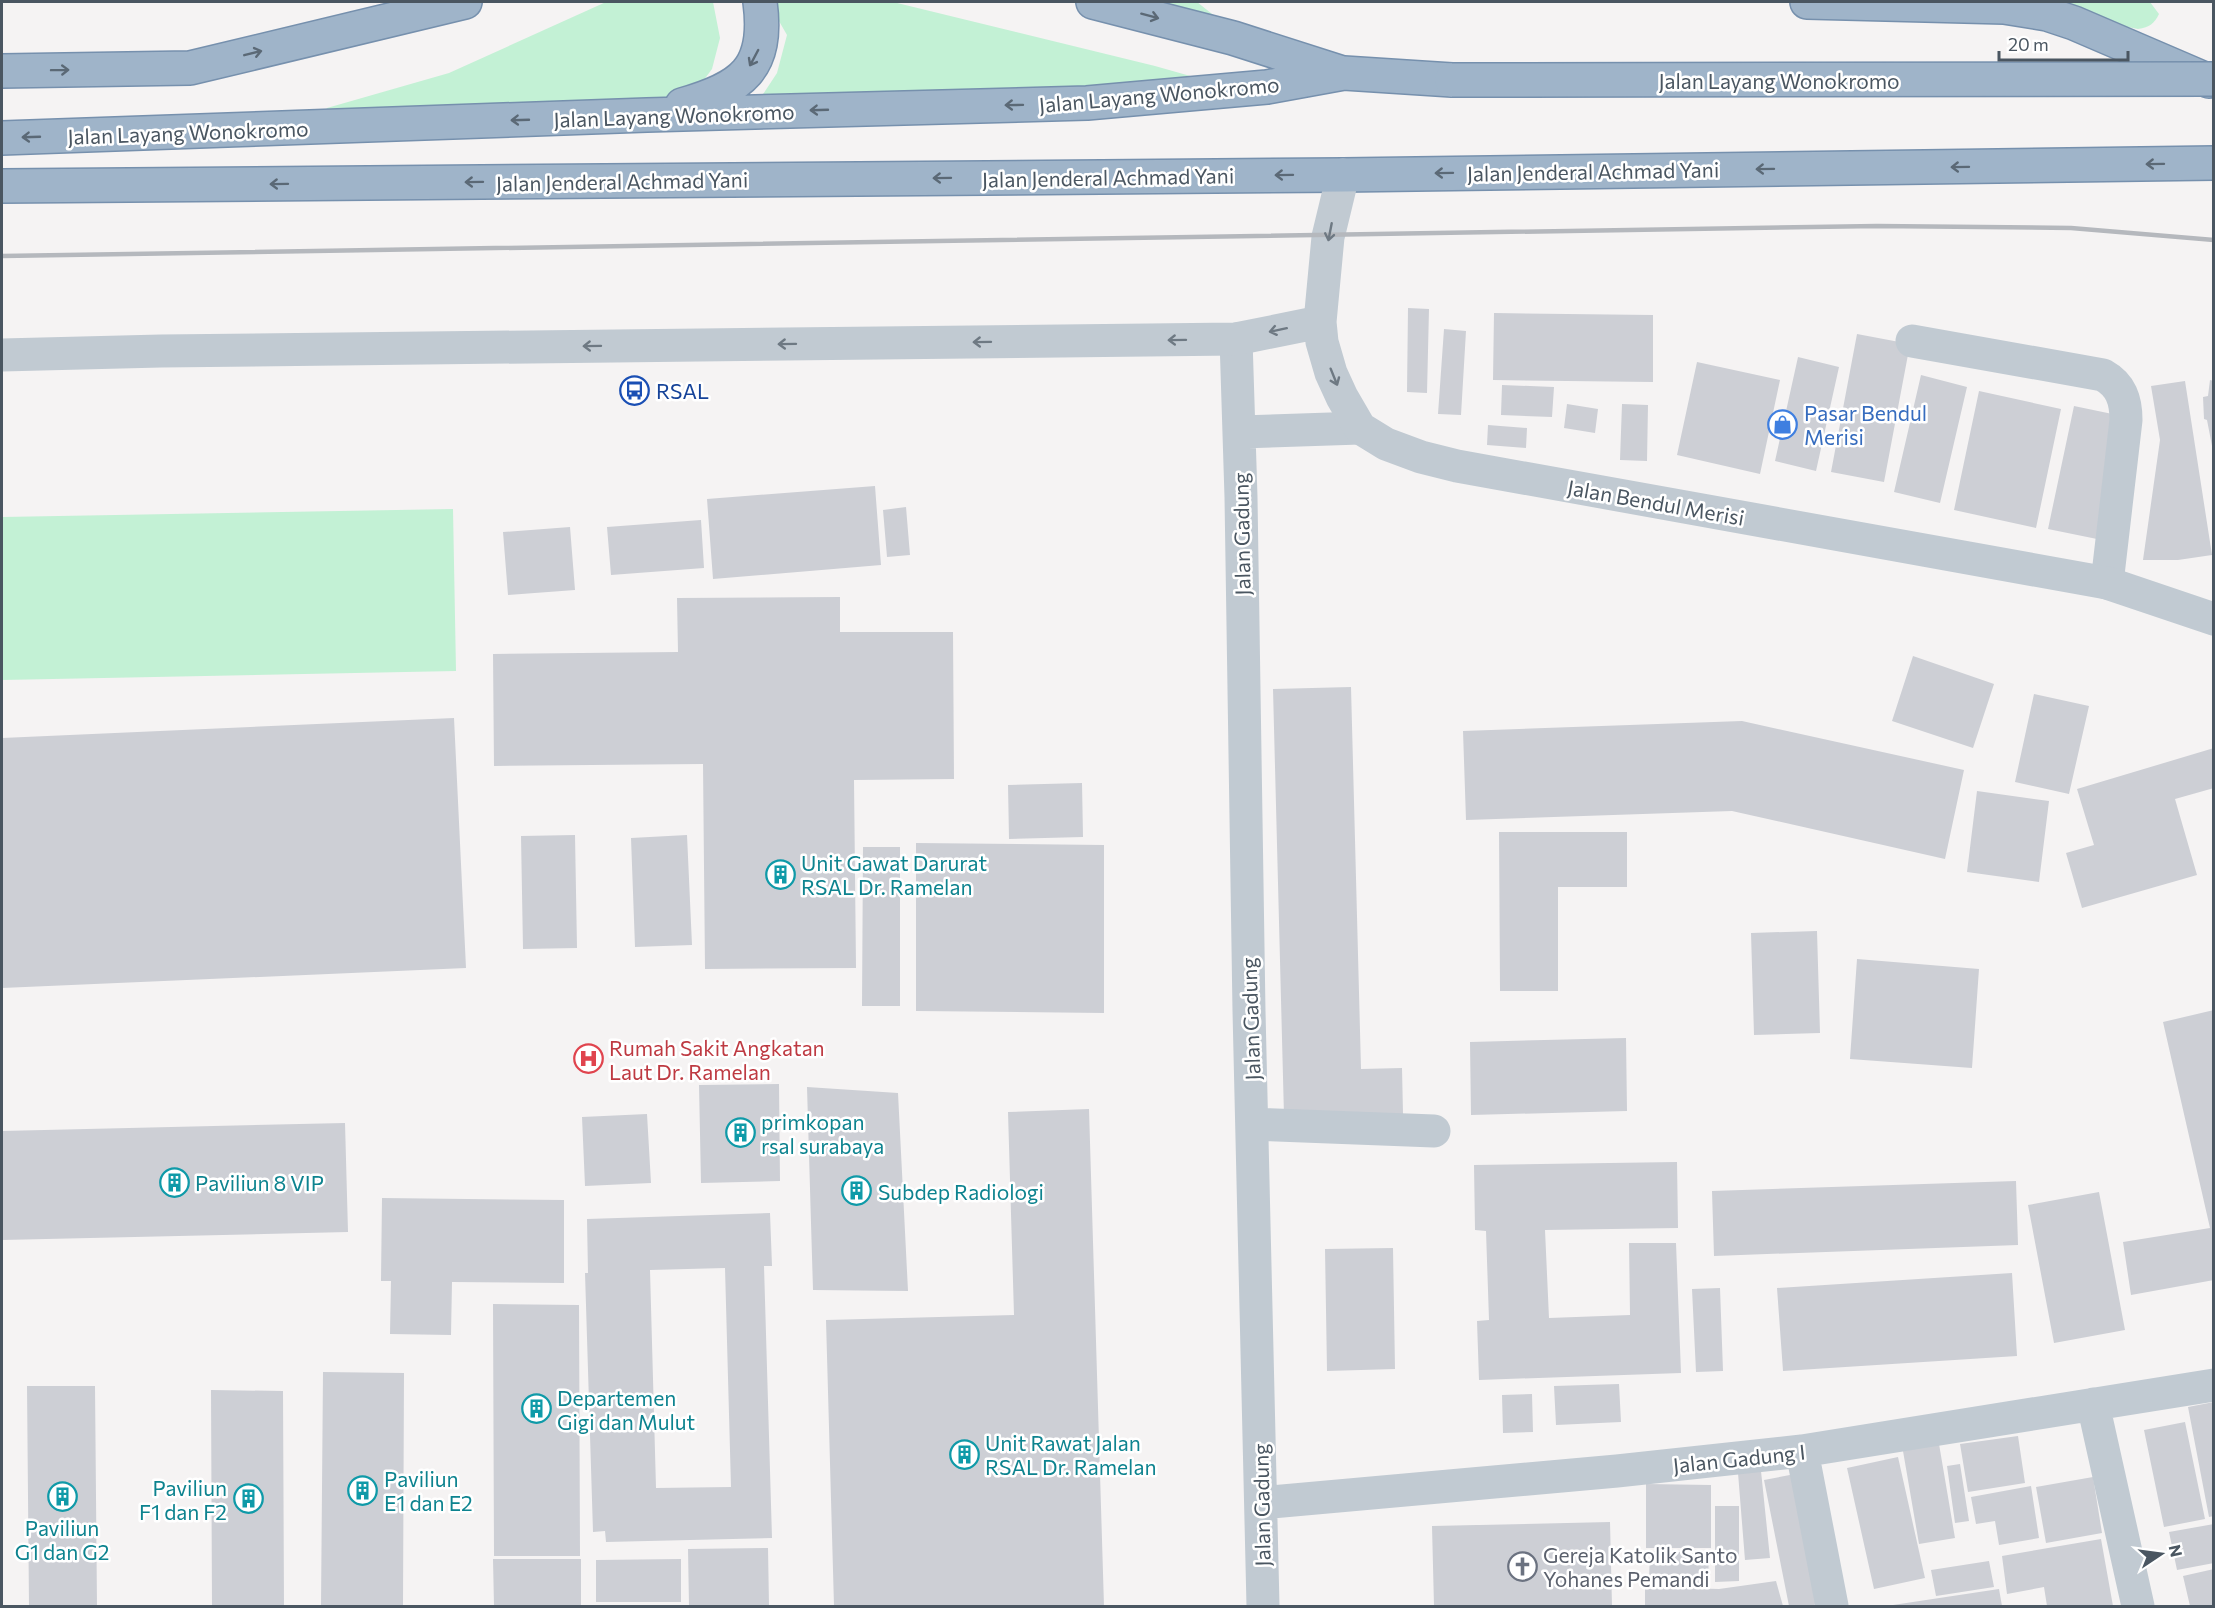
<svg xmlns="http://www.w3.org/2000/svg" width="2215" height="1608" font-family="Commissioner,sans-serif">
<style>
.green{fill:#c3f1d5}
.building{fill:#cdcfd5;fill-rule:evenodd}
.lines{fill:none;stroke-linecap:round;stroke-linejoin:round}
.trunk-casing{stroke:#7690ad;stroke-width:36}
.minor{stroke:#c1cad2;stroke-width:33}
.tertiary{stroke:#c1cad2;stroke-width:33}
.trunk{stroke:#9fb4c9;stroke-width:33}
.rail{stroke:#b5b8bd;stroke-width:4.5}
.trunk-bridge-casing{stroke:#7690ad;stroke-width:36;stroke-linecap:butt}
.trunk-bridge{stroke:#9fb4c9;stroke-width:33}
.oneway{stroke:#5b6976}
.oneway2{stroke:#6e7983}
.labels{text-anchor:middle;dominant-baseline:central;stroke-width:5;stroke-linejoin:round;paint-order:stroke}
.street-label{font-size:21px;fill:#4a5661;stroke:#fff}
.transit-label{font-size:21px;fill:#164399;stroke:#fff;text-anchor:start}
.shop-label{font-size:21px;fill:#366cbe;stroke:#fff;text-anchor:start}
.culture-label{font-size:21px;fill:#0d838f;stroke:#fff;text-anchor:start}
.health-label{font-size:21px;fill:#be3a42;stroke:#fff;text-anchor:start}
.worship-label{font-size:21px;fill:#5b616d;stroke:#fff;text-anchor:start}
</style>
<rect width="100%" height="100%" fill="#f5f3f3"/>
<path class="green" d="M 606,2 L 713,2 L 720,38 L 712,69 L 686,104 L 324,113 L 327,108 L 449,73 Z
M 768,2 L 893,2 L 1155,66 L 1222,85 L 750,114 L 777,73 L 787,35 Z
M 1118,2 L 1197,2 L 1236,33 Z
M 1998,2 L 2150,2 L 2159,14 C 2154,24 2150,27 2138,29 Z
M 453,509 L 456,671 L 2,680 L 2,517 Z"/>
<path class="building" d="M 1408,308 L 1429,309 L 1427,393 L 1407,392 Z
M 1494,313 L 1653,315 L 1653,382 L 1493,380 Z
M 1444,329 L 1466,331 L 1461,415 L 1438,414 Z
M 1857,334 L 1910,344 L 1884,482 L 1831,472 Z
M 1798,357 L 1839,367 L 1816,471 L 1775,461 Z
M 1697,362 L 1780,380 L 1760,474 L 1677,455 Z
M 1921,375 L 1967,387 L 1940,503 L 1894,492 Z
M 2210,380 L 2214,381 L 2212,446 L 2207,420 L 2204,419 L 2203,397 L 2208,396 Z
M 2185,381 L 2212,555 L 2178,560 L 2143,560 L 2160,440 L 2151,386 Z
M 1502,385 L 1554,387 L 1552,417 L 1501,415 Z
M 1979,391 L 2061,409 L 2036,528 L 1954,510 Z
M 1567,404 L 1598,409 L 1595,433 L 1564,428 Z
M 1622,404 L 1648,405 L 1647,461 L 1620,460 Z
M 2074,406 L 2122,416 L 2097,539 L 2048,529 Z
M 1488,425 L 1527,428 L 1526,448 L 1487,445 Z
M 875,486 L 881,565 L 713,579 L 707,499 Z
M 906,507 L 910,555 L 887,557 L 883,510 Z
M 701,520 L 704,568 L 611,575 L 607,527 Z
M 570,527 L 575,590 L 508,595 L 503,532 Z
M 840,597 L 840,632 L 953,632 L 954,779 L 854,780 L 856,968 L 705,969 L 703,764 L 494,766 L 493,654 L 678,652 L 677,598 Z
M 1913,656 L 1994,684 L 1973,748 L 1892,721 Z
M 1351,687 L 1361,1069 L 1402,1068 L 1403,1114 L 1284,1116 L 1273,689 Z
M 2034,694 L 2089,706 L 2069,794 L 2015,782 Z
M 454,718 L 466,968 L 2,988 L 2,738 Z
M 1742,721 L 1964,770 L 1945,859 L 1732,811 L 1466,820 L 1463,731 Z
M 2214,748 L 2214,788 L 2175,799 L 2197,875 L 2082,908 L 2066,853 L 2094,845 L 2077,789 Z
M 1082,783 L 1083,837 L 1009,839 L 1008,785 Z
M 1977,791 L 2049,801 L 2039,882 L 1967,872 Z
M 1499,832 L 1627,832 L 1627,887 L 1558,887 L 1558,991 L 1500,991 Z
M 575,835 L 577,948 L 523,949 L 521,836 Z
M 687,835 L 692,945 L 635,947 L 631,838 Z
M 916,843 L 1104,845 L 1104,1013 L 916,1011 Z
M 863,847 L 900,847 L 900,1006 L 862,1006 Z
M 1817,931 L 1820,1033 L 1754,1035 L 1751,933 Z
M 1857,959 L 1979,969 L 1972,1068 L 1850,1059 Z
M 2214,1010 L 2214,1280 L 2131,1295 L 2123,1242 L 2210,1228 L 2163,1022 Z
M 1626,1038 L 1627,1111 L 1471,1115 L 1470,1042 Z
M 779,1084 L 780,1181 L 701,1183 L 699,1085 Z
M 807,1087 L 898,1093 L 908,1291 L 813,1290 Z
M 1089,1109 L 1104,1606 L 834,1606 L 826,1320 L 1014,1315 L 1008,1112 Z
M 647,1114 L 651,1183 L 585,1186 L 582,1117 Z
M 345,1123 L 348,1232 L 2,1240 L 2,1131 Z
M 1677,1162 L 1678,1228 L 1545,1230 L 1549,1318 L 1630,1315 L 1629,1243 L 1676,1243 L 1681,1373 L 1479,1380 L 1477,1321 L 1489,1320 L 1486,1231 L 1475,1230 L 1474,1165 Z
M 2016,1181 L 2018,1245 L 1714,1256 L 1712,1191 Z
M 2099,1192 L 2125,1330 L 2054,1343 L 2028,1205 Z
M 382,1198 L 564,1200 L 564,1283 L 452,1282 L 451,1335 L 390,1334 L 391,1281 L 381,1281 Z
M 770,1213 L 772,1266 L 764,1266 L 772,1538 L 606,1542 L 605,1531 L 593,1532 L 585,1273 L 588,1273 L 587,1219 ZM 725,1268 L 731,1487 L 656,1488 L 650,1270 Z
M 1393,1248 L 1395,1369 L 1327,1371 L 1325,1249 Z
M 2012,1273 L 2017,1356 L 1783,1371 L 1777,1288 Z
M 1720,1288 L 1723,1371 L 1696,1372 L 1692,1289 Z
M 493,1304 L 579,1305 L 580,1556 L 494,1556 Z
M 323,1372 L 404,1373 L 403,1606 L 321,1606 Z
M 1619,1384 L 1621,1422 L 1556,1425 L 1554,1386 Z
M 27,1386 L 95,1386 L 97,1606 L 29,1606 Z
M 211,1390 L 283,1391 L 284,1606 L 212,1606 Z
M 1532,1394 L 1533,1432 L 1503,1433 L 1502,1395 Z
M 2214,1402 L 2214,1516 L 2209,1517 L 2188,1407 Z
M 2185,1422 L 2205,1519 L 2164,1527 L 2144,1430 Z
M 2018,1436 L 2025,1483 L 1968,1492 L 1960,1444 Z
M 1939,1444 L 1955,1538 L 1919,1544 L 1903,1451 Z
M 1898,1457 L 1925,1578 L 1874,1589 L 1847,1468 Z
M 1960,1464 L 1969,1521 L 1955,1523 L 1947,1466 Z
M 1761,1471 L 1770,1558 L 1745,1560 L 1738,1473 Z
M 1795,1474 L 1820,1604 L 1807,1606 L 1789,1606 L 1764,1480 Z
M 2093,1477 L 2102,1533 L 2046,1543 L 2036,1487 Z
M 1646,1484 L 1711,1485 L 1711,1548 L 1646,1548 Z
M 2031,1486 L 2039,1538 L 1999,1545 L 1995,1521 L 1976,1524 L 1971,1497 Z
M 1715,1506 L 1739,1506 L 1739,1581 L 1715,1582 Z
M 1610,1522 L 1612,1606 L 1434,1606 L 1432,1526 Z
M 2214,1524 L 2214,1563 L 2177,1570 L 2169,1532 Z
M 2101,1539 L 2113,1606 L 2047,1606 L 2044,1587 L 2007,1594 L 2002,1556 Z
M 768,1548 L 769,1606 L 689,1606 L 688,1549 Z
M 1650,1551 L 1709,1553 L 1708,1583 L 1649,1582 Z
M 493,1559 L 581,1559 L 581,1606 L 494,1606 Z
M 681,1559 L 681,1602 L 596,1602 L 596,1560 Z
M 1989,1561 L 1994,1587 L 1936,1596 L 1931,1570 Z
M 2214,1569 L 2214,1606 L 2190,1606 L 2183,1576 Z
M 1776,1581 L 1783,1606 L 1645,1606 L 1645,1587 L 1719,1589 Z
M 1999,1589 L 2002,1606 L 1893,1606 L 1893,1605 Z"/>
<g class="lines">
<defs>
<path id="trunk" d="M 1093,2 L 1233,38 L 1339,72
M 1807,2 L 2004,7 L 2047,14 L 2074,23 L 2209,81
M 2,71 L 190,68 L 465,2
M 682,105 C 742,88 769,69 760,2
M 2,138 L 647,115 L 1087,103 L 1267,87 L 1344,73 L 1452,80
M 2,186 L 1343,175 L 2214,163"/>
</defs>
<use href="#trunk" class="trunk-casing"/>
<path class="minor" d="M 1236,339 L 1241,497 L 1249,1011 L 1263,1606
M 1912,341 L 2103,375 C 2121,385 2126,400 2126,420 L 2107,583
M 1240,432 L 1360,428
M 1253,1124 L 1434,1131
M 2093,1404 L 2138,1606
M 1802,1451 L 1832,1606
M 1261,1503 L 1617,1471 L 1802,1451 L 2214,1385"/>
<path class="tertiary" d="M 1343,175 L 1328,237 L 1320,322 L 1322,342 L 1331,373 L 1342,397 L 1360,428 L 1386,444 L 1421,457 L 1457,466 L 2107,583 L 2214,619
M 2,355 L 161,351 L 1236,339 L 1320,322"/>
<use href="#trunk" class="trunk"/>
<path class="rail" d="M 2,256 L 1877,226 L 2071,228 L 2214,240"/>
<defs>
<path id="trunk-bridge" d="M 1452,80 L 2214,79"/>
</defs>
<use href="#trunk-bridge" class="trunk-bridge-casing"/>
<use href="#trunk-bridge" class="trunk-bridge"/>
</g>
<defs><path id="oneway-shaft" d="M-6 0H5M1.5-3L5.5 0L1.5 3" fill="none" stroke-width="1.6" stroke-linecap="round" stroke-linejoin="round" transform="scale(1.5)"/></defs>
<g class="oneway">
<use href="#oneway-shaft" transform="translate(1150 16) rotate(15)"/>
<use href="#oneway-shaft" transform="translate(253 53) rotate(-14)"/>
<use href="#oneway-shaft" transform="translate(754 58) rotate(118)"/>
<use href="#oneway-shaft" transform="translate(60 70) rotate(-1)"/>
<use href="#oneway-shaft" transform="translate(1014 105) rotate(179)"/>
<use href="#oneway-shaft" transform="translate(819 110) rotate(178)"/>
<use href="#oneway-shaft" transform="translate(520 120) rotate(178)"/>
<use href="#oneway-shaft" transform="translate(31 137) rotate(178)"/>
<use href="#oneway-shaft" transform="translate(2155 164) rotate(179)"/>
<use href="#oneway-shaft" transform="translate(1960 167) rotate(179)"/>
<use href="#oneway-shaft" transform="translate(1765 169) rotate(179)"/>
<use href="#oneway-shaft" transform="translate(1444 173) rotate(179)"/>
<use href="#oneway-shaft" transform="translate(1284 175) rotate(179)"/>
<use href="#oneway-shaft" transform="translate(942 178) rotate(179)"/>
<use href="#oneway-shaft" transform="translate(474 182) rotate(179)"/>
<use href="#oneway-shaft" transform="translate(279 184) rotate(179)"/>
</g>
<g class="oneway2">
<use href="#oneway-shaft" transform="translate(1330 232) rotate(101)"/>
<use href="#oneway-shaft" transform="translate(1278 330) rotate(168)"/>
<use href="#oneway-shaft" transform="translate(1177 340) rotate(179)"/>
<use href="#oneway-shaft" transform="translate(982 342) rotate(179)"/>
<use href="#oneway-shaft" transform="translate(787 344) rotate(179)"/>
<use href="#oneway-shaft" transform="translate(592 346) rotate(179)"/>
<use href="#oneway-shaft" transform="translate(1334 377) rotate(68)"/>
</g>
<defs>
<symbol id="bus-ring" viewBox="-11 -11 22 22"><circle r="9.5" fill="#fff" stroke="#1a4fb4" stroke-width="1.5"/><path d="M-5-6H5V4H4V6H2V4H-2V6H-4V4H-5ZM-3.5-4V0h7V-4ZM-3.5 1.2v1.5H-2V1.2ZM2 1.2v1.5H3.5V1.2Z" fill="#1a4fb4"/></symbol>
<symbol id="shop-ring" viewBox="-11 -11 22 22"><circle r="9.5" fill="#fff" stroke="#3f7fe0" stroke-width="1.5"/><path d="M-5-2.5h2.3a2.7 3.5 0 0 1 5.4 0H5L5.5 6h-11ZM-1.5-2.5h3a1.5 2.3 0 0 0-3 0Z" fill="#3f7fe0"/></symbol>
<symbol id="building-ring" viewBox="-11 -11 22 22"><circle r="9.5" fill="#fff" stroke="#0f9aa8" stroke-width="1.5"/><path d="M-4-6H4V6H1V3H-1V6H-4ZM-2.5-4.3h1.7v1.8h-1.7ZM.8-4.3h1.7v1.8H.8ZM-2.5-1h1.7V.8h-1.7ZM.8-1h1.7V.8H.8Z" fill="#0f9aa8"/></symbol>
<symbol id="hospital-ring" viewBox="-11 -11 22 22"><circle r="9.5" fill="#fff" stroke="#e0444e" stroke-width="1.5"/><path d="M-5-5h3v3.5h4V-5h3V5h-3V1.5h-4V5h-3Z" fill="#e0444e"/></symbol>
<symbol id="church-ring" viewBox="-11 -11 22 22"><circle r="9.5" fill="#fff" stroke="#6b7280" stroke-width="1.5"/><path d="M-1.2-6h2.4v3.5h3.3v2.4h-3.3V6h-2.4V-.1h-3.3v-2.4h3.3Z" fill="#6b7280"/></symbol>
</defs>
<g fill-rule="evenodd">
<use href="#bus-ring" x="618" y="374" width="33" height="33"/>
<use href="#shop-ring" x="1766" y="408" width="33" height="33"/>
<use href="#building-ring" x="764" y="858" width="33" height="33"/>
<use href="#hospital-ring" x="572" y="1042" width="33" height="33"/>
<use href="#building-ring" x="724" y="1116" width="33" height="33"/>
<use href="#building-ring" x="158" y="1166" width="33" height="33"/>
<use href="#building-ring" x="840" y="1174" width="33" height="33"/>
<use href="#building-ring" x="520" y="1392" width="33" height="33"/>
<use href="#building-ring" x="948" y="1438" width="33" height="33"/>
<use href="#building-ring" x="346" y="1474" width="33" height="33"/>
<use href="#building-ring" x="46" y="1480" width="33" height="33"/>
<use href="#building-ring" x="232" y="1482" width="33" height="33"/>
<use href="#church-ring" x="1506" y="1550" width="33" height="33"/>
</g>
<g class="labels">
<g class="street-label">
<text x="1779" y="80">Jalan Layang Wonokromo</text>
<text transform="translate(1159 94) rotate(-5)">Jalan Layang Wonokromo</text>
<text transform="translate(674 115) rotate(-2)">Jalan Layang Wonokromo</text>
<text transform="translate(188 132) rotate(-2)">Jalan Layang Wonokromo</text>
<text transform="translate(1593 171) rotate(-1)">Jalan Jenderal Achmad Yani</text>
<text transform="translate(1108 177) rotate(-1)">Jalan Jenderal Achmad Yani</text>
<text transform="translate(622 181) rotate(-1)">Jalan Jenderal Achmad Yani</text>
<text transform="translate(1656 502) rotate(10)">Jalan Bendul Merisi</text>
<text transform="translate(1241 534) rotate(-91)">Jalan Gadung</text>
<text transform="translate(1250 1019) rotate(-92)">Jalan Gadung</text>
<text transform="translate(1739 1458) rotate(-6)">Jalan Gadung I</text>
<text transform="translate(1261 1505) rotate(-91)">Jalan Gadung</text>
</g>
<g class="transit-label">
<text x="656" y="390">RSAL</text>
</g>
<g class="shop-label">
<text x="1804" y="412">Pasar Bendul<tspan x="1804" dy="24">Merisi</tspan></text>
</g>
<g class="culture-label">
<text x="801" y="862">Unit Gawat Darurat<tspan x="801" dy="24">RSAL Dr. Ramelan</tspan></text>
<text x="761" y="1121">primkopan<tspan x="761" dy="24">rsal surabaya</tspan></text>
<text x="195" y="1182">Paviliun 8 VIP</text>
<text x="878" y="1191">Subdep Radiologi</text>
<text x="557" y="1397">Departemen<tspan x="557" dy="24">Gigi dan Mulut</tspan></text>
<text x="985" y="1442">Unit Rawat Jalan<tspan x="985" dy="24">RSAL Dr. Ramelan</tspan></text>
<text x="384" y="1478">Paviliun<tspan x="384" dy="24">E1 dan E2</tspan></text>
<text x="227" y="1487" text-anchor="end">Paviliun<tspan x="227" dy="24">F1 dan F2</tspan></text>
<text x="62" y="1527" text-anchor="middle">Paviliun<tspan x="62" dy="24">G1 dan G2</tspan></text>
</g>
<g class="health-label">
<text x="609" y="1047">Rumah Sakit Angkatan<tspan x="609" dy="24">Laut Dr. Ramelan</tspan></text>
</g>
<g class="worship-label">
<text x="1543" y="1554">Gereja Katolik Santo<tspan x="1543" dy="24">Yohanes Pemandi</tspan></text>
</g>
</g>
<rect width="2215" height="1608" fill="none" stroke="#4a5661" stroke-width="6"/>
<g transform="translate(2161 1554) rotate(77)" stroke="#ffffff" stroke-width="4.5" paint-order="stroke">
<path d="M0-4.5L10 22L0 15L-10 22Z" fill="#4a5661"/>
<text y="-9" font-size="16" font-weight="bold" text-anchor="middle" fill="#4a5661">N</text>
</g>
<path d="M1999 51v9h129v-9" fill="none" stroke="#4a5661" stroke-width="3"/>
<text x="2008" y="51" font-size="18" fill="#4a5661" stroke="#ffffff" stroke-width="4.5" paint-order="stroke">20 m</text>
</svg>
